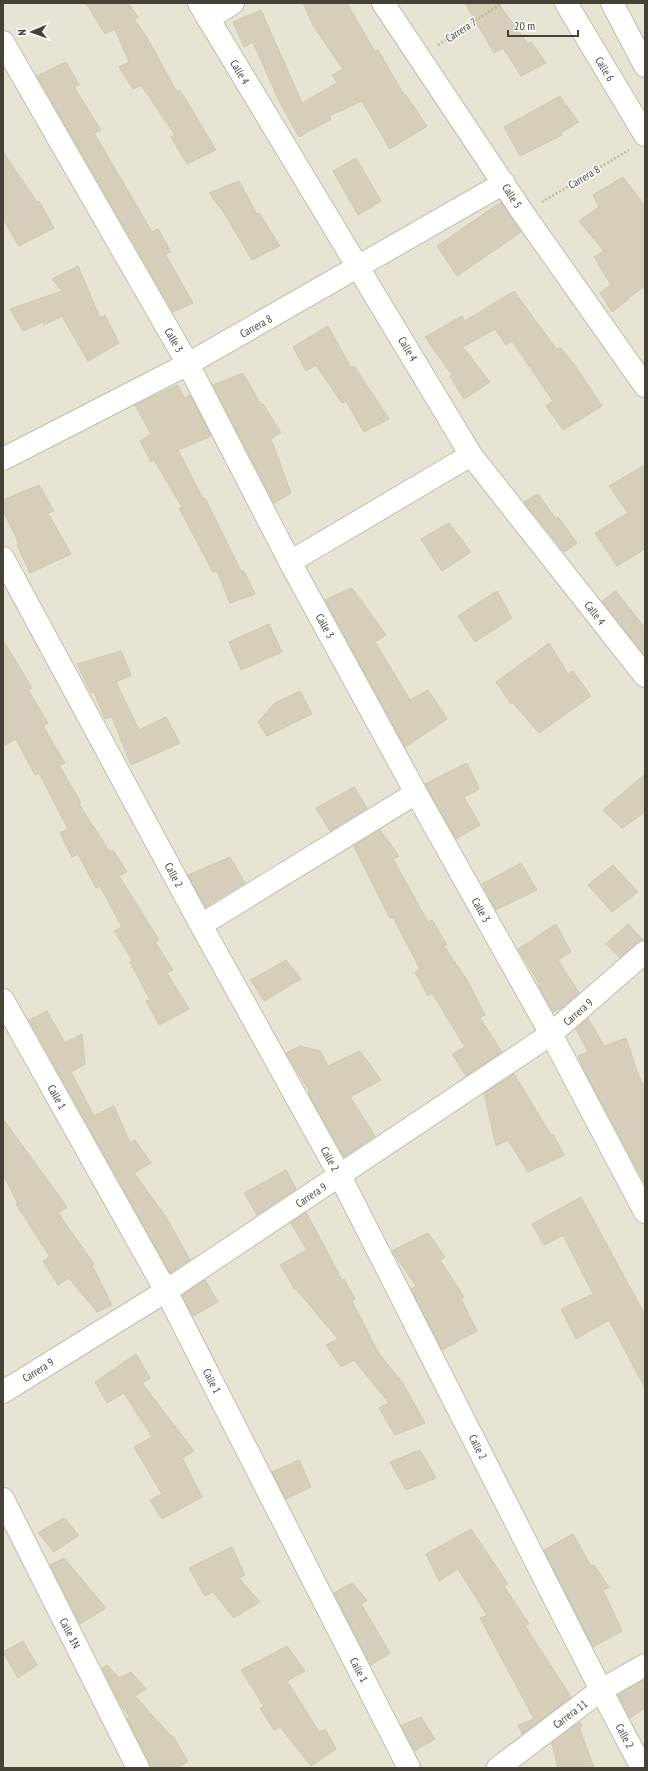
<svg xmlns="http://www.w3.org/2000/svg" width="648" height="1771" font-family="'PT Sans Narrow',sans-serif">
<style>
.residential{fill:#e7e4d4}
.building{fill:#d4cebb;stroke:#cfc8ae}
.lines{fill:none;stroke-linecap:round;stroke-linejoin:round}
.minor-casing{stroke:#c1bdab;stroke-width:24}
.tertiary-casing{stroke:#c1bdab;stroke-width:24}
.path{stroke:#c0b89a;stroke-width:2.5;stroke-dasharray:2 2;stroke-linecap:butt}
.minor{stroke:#fff;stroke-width:22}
.tertiary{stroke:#fff;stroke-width:22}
.labels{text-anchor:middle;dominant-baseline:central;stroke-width:3;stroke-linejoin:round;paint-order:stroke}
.street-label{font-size:11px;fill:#454235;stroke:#fff}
</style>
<rect width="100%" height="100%" fill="#f3f1e6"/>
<path class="residential" d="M 3,3 L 645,3 L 645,1768 L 3,1768 Z"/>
<path class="building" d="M 86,3 L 128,3 L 138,17 L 134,19 L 146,36 L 177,92 L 180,90 L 216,150 L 187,164 L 171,137 L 175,135 L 141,85 L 133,89 L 119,67 L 129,62 L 115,29 L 105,34 Z
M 303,3 L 347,3 L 375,52 L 378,50 L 404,95 L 406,95 L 427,126 L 390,149 L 362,101 L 329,116 L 331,119 L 299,137 L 279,101 L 253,42 L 244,47 L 233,22 L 261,10 L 302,103 L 337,83 L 332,75 L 343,69 L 314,27 Z
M 465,3 L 498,3 L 528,44 L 531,42 L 546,63 L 521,76 L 503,48 L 494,53 Z
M 66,62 L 79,85 L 74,87 L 101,130 L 94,133 L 152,232 L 158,229 L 171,252 L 165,254 L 193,303 L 173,312 L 37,76 Z
M 560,96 L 578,122 L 561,133 L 562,135 L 520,156 L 504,127 Z
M 3,152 L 37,202 L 39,201 L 54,228 L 19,246 L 3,219 Z
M 356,158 L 381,201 L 358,215 L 333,171 Z
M 623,177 L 645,206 L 645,286 L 628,298 L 629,299 L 612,312 L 600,293 L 611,285 L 594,257 L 604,251 L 579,221 L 599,207 L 593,195 Z
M 239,181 L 257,214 L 259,213 L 280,246 L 252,260 L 224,213 L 209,193 Z
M 501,202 L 521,232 L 457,276 L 437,246 Z
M 78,266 L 100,318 L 105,315 L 119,343 L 88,361 L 62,316 L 44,325 L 43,322 L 23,331 L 10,309 L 62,291 L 52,279 Z
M 514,291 L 557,350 L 560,347 L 576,367 L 602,406 L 563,430 L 546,406 L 553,401 L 512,341 L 506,345 L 495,329 L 463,347 L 490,382 L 464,399 L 450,376 L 452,375 L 425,337 L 462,316 L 465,321 Z
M 328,326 L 351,368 L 354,366 L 389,419 L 364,432 L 346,401 L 342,403 L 316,365 L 306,371 L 293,347 Z
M 243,373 L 261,405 L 263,404 L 281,433 L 271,439 L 291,493 L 274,503 L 213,385 Z
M 178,385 L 184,398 L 190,395 L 211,436 L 178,450 L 203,499 L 205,498 L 241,571 L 244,571 L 255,594 L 230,603 L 217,571 L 213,572 L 179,508 L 182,507 L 154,460 L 151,462 L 140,441 L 151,434 L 135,405 Z
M 645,465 L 645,549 L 617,566 L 595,533 L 628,513 L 609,486 Z
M 39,485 L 54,511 L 48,513 L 71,554 L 30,573 L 17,545 L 19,544 L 3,510 L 3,500 Z
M 538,494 L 556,519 L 558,517 L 577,543 L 564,552 L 524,502 Z
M 449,523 L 471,552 L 442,571 L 421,539 Z
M 352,588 L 386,635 L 375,642 L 410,700 L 428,690 L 447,719 L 405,747 L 325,600 Z
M 497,591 L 512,618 L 475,642 L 458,616 Z
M 616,591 L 645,628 L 645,656 L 602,601 Z
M 269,624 L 282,652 L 241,670 L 229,642 Z
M 3,640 L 32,688 L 28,690 L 48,723 L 43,726 L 65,763 L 59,765 L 81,803 L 79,804 L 110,852 L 113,850 L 127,872 L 119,876 L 159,940 L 155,942 L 173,970 L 167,973 L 189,1009 L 159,1025 L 146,1001 L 150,1000 L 130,962 L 133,961 L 114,931 L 122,927 L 100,886 L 96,888 L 78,854 L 72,857 L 60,833 L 68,829 L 39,773 L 35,775 L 16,739 L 3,746 Z
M 549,643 L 568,674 L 573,671 L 591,696 L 539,733 L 513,703 L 511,704 L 496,682 Z
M 121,651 L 131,675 L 116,682 L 139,730 L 166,717 L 180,743 L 131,765 L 112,717 L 105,719 L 94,692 L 91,693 L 77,664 Z
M 300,691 L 312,714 L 267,736 L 258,722 L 275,703 Z
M 467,763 L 479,789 L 464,797 L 480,825 L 456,839 L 425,784 Z
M 645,774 L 645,812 L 622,828 L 603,810 Z
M 354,787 L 367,808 L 330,831 L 316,808 Z
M 380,830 L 399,856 L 393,859 L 428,922 L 432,920 L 447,945 L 444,946 L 467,980 L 485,1015 L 480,1018 L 502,1052 L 466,1076 L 452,1054 L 465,1047 L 432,993 L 428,996 L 415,972 L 420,969 L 393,917 L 390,918 L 354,846 Z
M 230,857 L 245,883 L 205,907 L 188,875 Z
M 521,863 L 537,890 L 496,910 L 482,884 Z
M 613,865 L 638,892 L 612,912 L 588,885 Z
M 556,924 L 571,952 L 558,960 L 579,993 L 563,1007 L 553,1012 L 538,985 L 540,985 L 518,949 Z
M 628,924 L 643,940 L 620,958 L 606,944 Z
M 286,960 L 301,979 L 264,1001 L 251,980 Z
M 47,1011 L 65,1043 L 82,1034 L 85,1064 L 71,1072 L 94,1116 L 114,1106 L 130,1143 L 135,1140 L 151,1163 L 134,1173 L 166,1217 L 190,1260 L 170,1273 L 29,1020 Z
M 588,1018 L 604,1046 L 626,1038 L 639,1077 L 645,1088 L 645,1184 L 584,1070 L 578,1056 L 588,1052 L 576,1029 Z
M 300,1046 L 320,1051 L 328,1066 L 360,1051 L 381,1080 L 350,1097 L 375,1136 L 344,1157 L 308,1093 L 310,1092 L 286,1053 Z
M 514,1074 L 551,1135 L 553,1134 L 564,1155 L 528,1172 L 508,1140 L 496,1146 L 484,1093 Z
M 3,1119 L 67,1207 L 58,1213 L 94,1264 L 92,1265 L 112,1305 L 97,1312 L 69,1278 L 58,1285 L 43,1261 L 50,1257 L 16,1204 L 18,1204 L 3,1174 Z
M 286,1170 L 296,1189 L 257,1215 L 244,1193 Z
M 581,1197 L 645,1315 L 645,1388 L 609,1320 L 576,1339 L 561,1309 L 593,1294 L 563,1235 L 544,1245 L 532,1224 Z
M 306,1212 L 342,1280 L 344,1279 L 355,1299 L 352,1301 L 379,1354 L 402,1382 L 425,1423 L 395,1435 L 379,1408 L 389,1403 L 354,1360 L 341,1367 L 326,1345 L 338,1339 L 296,1289 L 295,1290 L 280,1265 L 307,1250 L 291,1223 Z
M 428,1233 L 445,1257 L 440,1260 L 464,1297 L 461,1299 L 477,1331 L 442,1350 L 411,1289 L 416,1286 L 392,1251 Z
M 205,1280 L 218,1302 L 193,1316 L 182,1295 Z
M 136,1354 L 150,1378 L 142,1383 L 194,1451 L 182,1458 L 202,1497 L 162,1519 L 150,1500 L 162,1494 L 134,1447 L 152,1437 L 124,1393 L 107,1403 L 95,1382 Z
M 420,1450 L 436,1478 L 406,1490 L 390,1462 Z
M 299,1460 L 311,1487 L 286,1499 L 272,1472 Z
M 64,1518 L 79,1535 L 54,1552 L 38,1533 Z
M 471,1529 L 508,1584 L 504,1586 L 529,1624 L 525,1626 L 571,1697 L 522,1734 L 518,1725 L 534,1719 L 480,1618 L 487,1615 L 458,1569 L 439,1581 L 426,1554 Z
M 573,1534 L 591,1566 L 594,1565 L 609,1587 L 603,1590 L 622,1631 L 593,1647 L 544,1550 Z
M 232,1547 L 245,1575 L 239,1578 L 260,1602 L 234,1618 L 213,1592 L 205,1596 L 189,1568 Z
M 64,1558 L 106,1608 L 80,1624 L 50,1565 Z
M 352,1583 L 367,1600 L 361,1604 L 390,1653 L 371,1665 L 334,1593 Z
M 23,1641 L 37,1665 L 18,1678 L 3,1652 Z
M 287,1646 L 305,1671 L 287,1681 L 319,1732 L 325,1729 L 336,1749 L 311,1766 L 280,1727 L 274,1730 L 260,1708 L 264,1707 L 241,1670 Z
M 107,1665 L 119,1678 L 131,1672 L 146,1689 L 135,1696 L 171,1736 L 173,1736 L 188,1762 L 177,1768 L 150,1768 L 127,1718 L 130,1717 L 122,1707 L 102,1669 Z
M 645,1679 L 645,1708 L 630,1718 L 618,1695 Z
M 421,1717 L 435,1739 L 415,1751 L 401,1726 Z
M 580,1722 L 582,1726 L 579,1727 L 594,1768 L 558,1768 L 552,1743 Z"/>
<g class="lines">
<defs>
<path id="minor" d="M 199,3 L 471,455 L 645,676
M 383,3 L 523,213 L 645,386
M 208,19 L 233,3
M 3,42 L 188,364 L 290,562 L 416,793 L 551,1034 L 645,1212
M 3,459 L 188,364 L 504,183
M 3,558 L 201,925 L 340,1176 L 601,1690 L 642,1768
M 290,562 L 471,455
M 201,925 L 416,793
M 3,1000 L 166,1291 L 409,1768
M 3,1392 L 166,1291 L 551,1034 L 645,952
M 3,1499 L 138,1768
M 498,1768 L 601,1690 L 645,1665"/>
<path id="tertiary" d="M 566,3 L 645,135
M 612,3 L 645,66"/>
</defs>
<use href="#minor" class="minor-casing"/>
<use href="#tertiary" class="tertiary-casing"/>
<path class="path" d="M 438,45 L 502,3
M 542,202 L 629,150"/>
<use href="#minor" class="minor"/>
<use href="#tertiary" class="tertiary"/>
</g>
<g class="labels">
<g class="street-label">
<text transform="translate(461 30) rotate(-33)">Carrera 7</text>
<text transform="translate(605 69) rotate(59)">Calle 6</text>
<text transform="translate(240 72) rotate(59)">Calle 4</text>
<text transform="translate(584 177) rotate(-31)">Carrera 8</text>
<text transform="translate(512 196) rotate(58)">Calle 5</text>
<text transform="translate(256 326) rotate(-29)">Carrera 8</text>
<text transform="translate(174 340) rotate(60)">Calle 3</text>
<text transform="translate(408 349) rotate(59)">Calle 4</text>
<text transform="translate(595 613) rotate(52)">Calle 4</text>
<text transform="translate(325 626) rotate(61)">Calle 3</text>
<text transform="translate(174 875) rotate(62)">Calle 2</text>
<text transform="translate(481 910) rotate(61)">Calle 3</text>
<text transform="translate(578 1012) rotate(-41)">Carrera 9</text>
<text transform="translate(57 1097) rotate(61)">Calle 1</text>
<text transform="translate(330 1159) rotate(61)">Calle 2</text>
<text transform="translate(311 1195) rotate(-34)">Carrera 9</text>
<text transform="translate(38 1370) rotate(-32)">Carrera 9</text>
<text transform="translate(212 1381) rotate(63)">Calle 1</text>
<text transform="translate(478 1447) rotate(63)">Calle 2</text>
<text transform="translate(70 1633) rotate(63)">Calle 1N</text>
<text transform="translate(359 1670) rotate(63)">Calle 1</text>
<text transform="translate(570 1714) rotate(-37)">Carrera 11</text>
<text transform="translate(625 1736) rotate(62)">Calle 2</text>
</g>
</g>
<rect width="648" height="1771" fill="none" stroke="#454235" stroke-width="8"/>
<g transform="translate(32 32) rotate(268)" stroke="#ffffff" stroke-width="3" paint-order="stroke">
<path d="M0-3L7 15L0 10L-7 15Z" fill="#454235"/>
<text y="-6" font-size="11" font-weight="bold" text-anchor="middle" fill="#454235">N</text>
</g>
<path d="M508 30v6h70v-6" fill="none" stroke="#454235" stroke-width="2"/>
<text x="514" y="30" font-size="12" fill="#454235" stroke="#ffffff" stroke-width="3" paint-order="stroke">20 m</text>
</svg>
